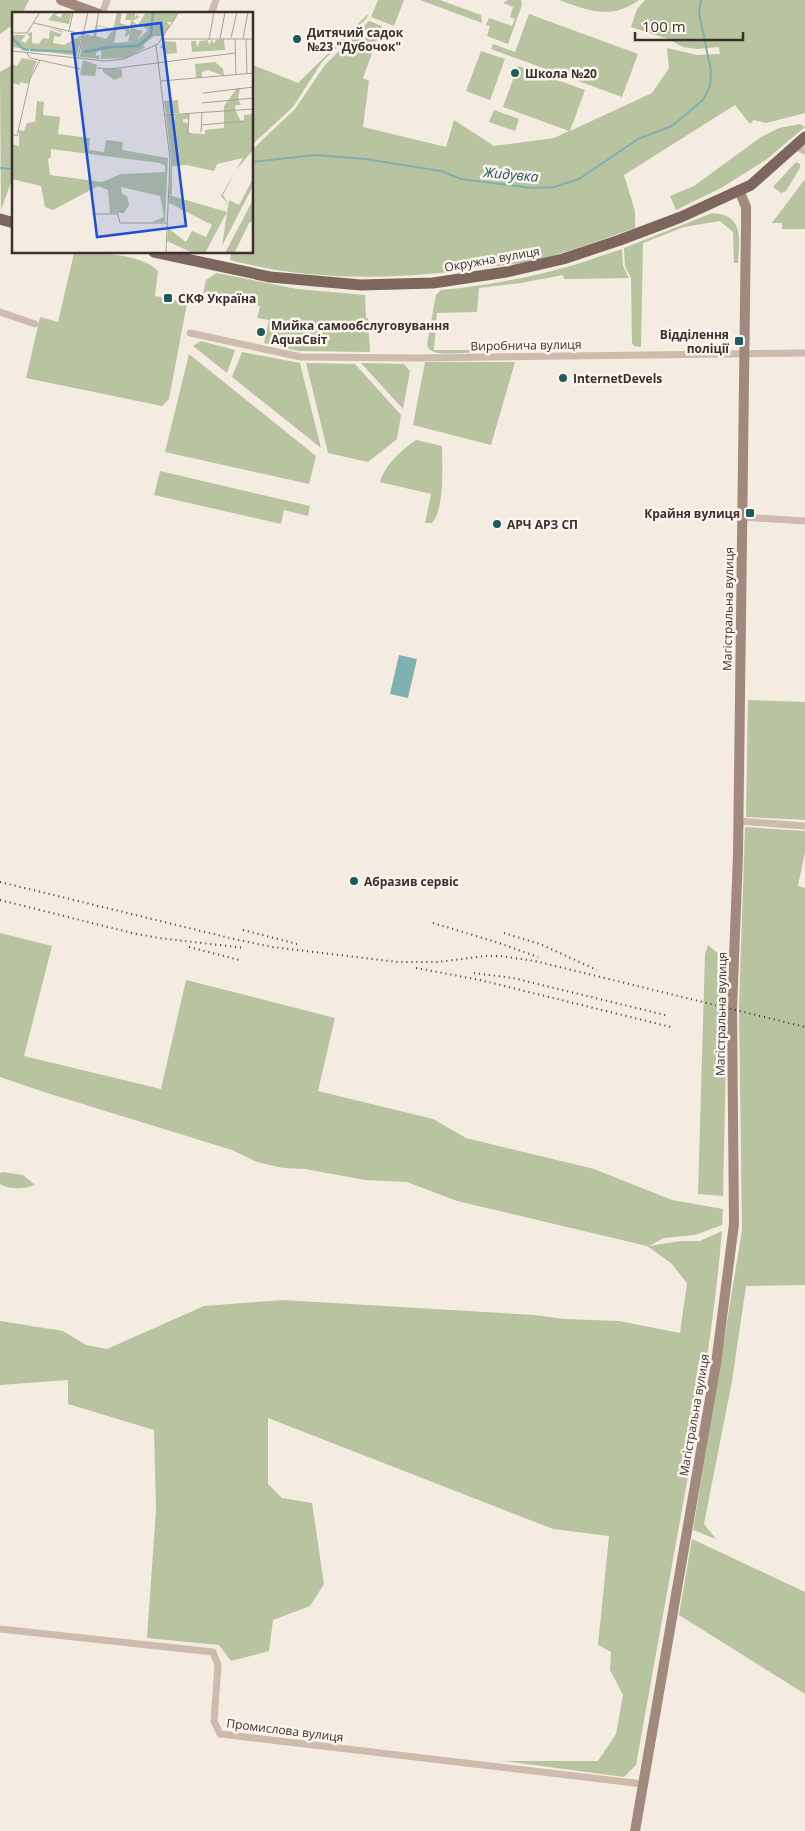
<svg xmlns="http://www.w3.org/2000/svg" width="805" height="1831" font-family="'Open Sans',sans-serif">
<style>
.green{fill:#b8c4a0}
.water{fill:#7fb0b2}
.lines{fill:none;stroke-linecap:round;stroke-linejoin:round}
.stream{stroke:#7fb0b2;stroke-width:2}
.street{stroke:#cdbbac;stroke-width:7}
.secondary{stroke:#a18a7d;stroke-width:10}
.primary{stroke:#7d675c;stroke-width:11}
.rail{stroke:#3b302b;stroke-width:2;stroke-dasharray:1 4;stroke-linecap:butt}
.poi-dot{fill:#1f5a5e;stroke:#fbf5ee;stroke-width:2}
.labels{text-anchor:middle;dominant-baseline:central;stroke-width:5;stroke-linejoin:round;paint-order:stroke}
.poi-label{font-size:12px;font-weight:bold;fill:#3b302b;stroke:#fbf5ee;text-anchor:start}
.street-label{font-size:12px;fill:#3b302b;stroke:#fbf5ee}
.water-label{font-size:14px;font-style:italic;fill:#1f5a5e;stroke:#fbf5ee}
.inset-river{fill:none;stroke:#7fb0b2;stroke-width:2.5}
.inset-road{fill:none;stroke:#aaa098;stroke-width:1}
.view{fill:#1d4ed8;fill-opacity:0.15;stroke:#1d4ed8;stroke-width:2.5}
.inset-edge{fill:none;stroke:#3b302b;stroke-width:2.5}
</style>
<rect width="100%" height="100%" fill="#f4ebe1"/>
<path class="green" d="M 0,0 L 29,0 L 22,14 L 14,14 L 14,24 L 0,34 Z
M 378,0 L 404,0 L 394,26 L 371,17 Z
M 420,0 L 440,0 L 481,15 L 482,23 Z
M 508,0 L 521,0 L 522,5 L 508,44 L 487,36 L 490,26 L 486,25 L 489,18 L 512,26 L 515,19 L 510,17 L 513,7 L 503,3 Z
M 559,0 L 639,0 C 611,20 589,11 559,0 Z
M 645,0 L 805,0 L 805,113 L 766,123 L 754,120 L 750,124 L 735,105 L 624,175 L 635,211 L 635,228 C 602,239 570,252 536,260 C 521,264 504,265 487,267 C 403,280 313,282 230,260 L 231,253 L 252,252 L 252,152 L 256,146 L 295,109 L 325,65 L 369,21 L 382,26 L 363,78 L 369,81 L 363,127 L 446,147 L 454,120 L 494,146 L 554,138 L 569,131 L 503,107 L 518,66 L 585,90 L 570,131 L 652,93 L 669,68 L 667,48 L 697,55 L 720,54 L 719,47 L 697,49 L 683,47 L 668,39 L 631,27 L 637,9 Z
M 368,14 L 367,18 L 322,62 L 293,107 L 253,144 L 253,65 L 298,83 Z
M 529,14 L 638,54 L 622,97 L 491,49 L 493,44 L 515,52 Z
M 481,51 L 505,59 L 490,100 L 466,91 Z
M 14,64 L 14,174 L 1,210 L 0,72 Z
M 494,110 L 519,119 L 515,131 L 489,122 Z
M 800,124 L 805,127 L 767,159 L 721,188 L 676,210 L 670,196 L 694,186 L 761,137 L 779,128 Z
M 796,162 L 800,164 L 800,168 L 786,191 L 781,193 L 773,187 Z
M 805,179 L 805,229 L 782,229 L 782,223 L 772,223 Z
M 712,213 C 745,215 739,239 738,263 L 734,263 L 733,232 L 720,221 L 684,227 L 643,243 L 641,347 L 634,346 L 632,343 L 631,278 L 625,266 L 624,248 Z
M 622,249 L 623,266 L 629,278 L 564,279 L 563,275 L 521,283 L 479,288 L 477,312 L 437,313 L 434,350 L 488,350 L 482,352 C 471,352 440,356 432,351 C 429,349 428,348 427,344 L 436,295 L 441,290 C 482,286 523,279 563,268 C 583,263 602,255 622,249 Z
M 74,253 C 96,252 143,254 158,271 L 155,296 L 187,303 L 169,399 L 162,406 L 26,378 L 40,317 L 58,322 Z
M 217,273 L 297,289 L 365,295 L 366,318 L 368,318 L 370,352 L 299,351 L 264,343 L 269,320 L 257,318 L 260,306 L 216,297 L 215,302 L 202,299 L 206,280 Z
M 201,341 L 235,350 L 227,373 L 193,346 Z
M 242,352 L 300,363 L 321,448 L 232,377 Z
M 189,354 L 316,456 L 309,484 L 165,452 Z
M 425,362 L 515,362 L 491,445 L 413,425 Z
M 306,363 L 355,364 L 401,415 L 397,439 L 368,462 L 328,453 Z
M 361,363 L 404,364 L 410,371 L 403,409 Z
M 416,440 L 442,446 C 442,466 445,508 432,523 L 425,523 L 431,494 L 380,482 C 385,465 401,450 416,440 Z
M 160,471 L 310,506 L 308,516 L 284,510 L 281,524 L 154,495 Z
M 748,700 L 805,702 L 805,820 L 746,817 Z
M 745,827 L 805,831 L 805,852 L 798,886 L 805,888 L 805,1285 L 746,1286 L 732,1381 L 704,1524 L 716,1539 L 693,1530 L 742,1230 L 739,1006 Z
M 0,933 L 52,946 L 24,1056 L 161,1089 L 186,980 L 335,1018 L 318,1091 L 433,1119 L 466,1138 L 594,1169 L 672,1200 L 723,1209 L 722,1225 L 695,1235 L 664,1238 L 649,1246 L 681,1241 L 700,1241 L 722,1231 C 715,1315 701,1398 687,1482 C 670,1576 653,1671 636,1765 L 624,1777 L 504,1761 L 598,1761 L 616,1734 L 623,1695 L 610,1670 L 611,1652 L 598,1645 L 609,1536 L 553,1529 L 268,1418 L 268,1484 L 282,1498 L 312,1503 L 324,1584 L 310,1606 L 273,1620 L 269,1651 L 231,1661 L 219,1645 L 147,1638 L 156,1510 L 154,1430 L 68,1404 L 68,1380 L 0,1385 L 0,1321 L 63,1331 L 86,1345 L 107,1349 L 204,1306 L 283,1300 L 534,1315 L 565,1319 L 619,1321 L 680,1333 L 687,1283 L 671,1263 L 647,1246 L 457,1201 L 407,1182 L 365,1180 L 305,1169 L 283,1168 L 257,1162 L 232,1150 L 47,1093 L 0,1077 Z
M 708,945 L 728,962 L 723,1196 L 698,1194 L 705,954 Z
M 2,1172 L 23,1175 L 35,1185 C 24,1189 10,1190 0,1184 L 0,1173 Z
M 692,1539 L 805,1592 L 805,1694 L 679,1615 Z"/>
<path class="water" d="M 399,655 L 417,659 L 408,698 L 390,694 Z"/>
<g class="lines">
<path class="stream" d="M 252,162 L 316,155 L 365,159 L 441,171 L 461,179 L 531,188 L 554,187 L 579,179 L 638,139 L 672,126 L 703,100 L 710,86 L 711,71 L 699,13 L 701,0
M 0,168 L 14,169"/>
<path class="street" d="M 102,14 L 107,0
M 211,14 L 216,0
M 795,146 L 805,151
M 0,312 L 35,324
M 190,333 L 301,357 L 419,358 L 805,353
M 742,517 L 805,521
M 738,821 L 805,826
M 0,1629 L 213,1652 L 218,1665 L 214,1721 L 220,1734 L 643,1784"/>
<path class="secondary" d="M 61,0 L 99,14
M 635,1831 L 716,1364 L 734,1224 L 732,1009 L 738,855 L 746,224 L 746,207 L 739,190"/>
<path class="primary" d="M 0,219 L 14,223
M 154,252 L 270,277 L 361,285 L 433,283 L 506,272 L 563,259 L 620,240 L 681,217 L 751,185 L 805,137"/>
<path class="rail" d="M 0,882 L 234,939 L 272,947 L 398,962 L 438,962 L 486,956 L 500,956 L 535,961 L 805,1027
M 0,900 L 136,934
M 433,923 L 496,942 L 538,957
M 243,930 L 297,944
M 131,933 L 159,938 L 245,948
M 504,933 L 540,944 L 597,970
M 189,947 L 239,960
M 416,968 L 480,980 L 671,1027
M 474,973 L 513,978 L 669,1016"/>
</g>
<g class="poi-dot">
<circle cx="297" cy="39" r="5"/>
<circle cx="515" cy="73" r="5"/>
<rect x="163" y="293" width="10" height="10" rx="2.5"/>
<circle cx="261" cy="332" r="5"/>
<rect x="734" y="336" width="10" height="10" rx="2.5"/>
<circle cx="563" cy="378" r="5"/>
<rect x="745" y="508" width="10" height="10" rx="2.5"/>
<circle cx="497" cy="524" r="5"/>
<circle cx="354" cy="881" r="5"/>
</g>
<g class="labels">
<g class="poi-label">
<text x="307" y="32">Дитячий садок<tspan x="307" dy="14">№23 "Дубочок"</tspan></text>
<text x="525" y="73">Школа №20</text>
<text x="178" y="298">СКФ Україна</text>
<text x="271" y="325">Мийка самообслуговування<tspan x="271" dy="14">AquaСвіт</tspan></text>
<text x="729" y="334" text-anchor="end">Відділення<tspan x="729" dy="14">поліції</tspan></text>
<text x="573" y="378">InternetDevels</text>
<text x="740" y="513" text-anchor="end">Крайня вулиця</text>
<text x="507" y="524">АРЧ АРЗ СП</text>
<text x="364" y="881">Абразив сервіс</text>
</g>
<g class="street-label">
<text transform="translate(492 259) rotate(-10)">Окружна вулиця</text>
<text transform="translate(526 345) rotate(-1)">Виробнича вулиця</text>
<text transform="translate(728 609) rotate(-89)">Магістральна вулиця</text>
<text transform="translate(721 1014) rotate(-89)">Магістральна вулиця</text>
<text transform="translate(694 1415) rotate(-80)">Магістральна вулиця</text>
<text transform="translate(285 1730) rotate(7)">Промислова вулиця</text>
</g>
<g class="water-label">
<text transform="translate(511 174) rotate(5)">Жидувка</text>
</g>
</g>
<g transform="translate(12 12)">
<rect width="241" height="241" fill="#f4ebe1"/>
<path d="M 43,0 L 49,0 L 43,3 L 49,6 L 51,0 L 60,0 L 57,12 L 36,8 ZM 105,0 L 110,0 L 108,11 L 117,14 L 117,20 L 119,16 L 131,19 L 125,28 L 136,18 L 130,14 L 118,13 L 119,8 L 113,8 L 115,0 L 123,0 L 123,6 L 126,0 L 125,4 L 128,5 L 120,9 L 126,13 L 134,0 L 166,0 L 161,10 L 155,10 L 158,14 L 150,24 L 142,24 L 131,33 L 133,36 L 114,46 L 89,47 L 89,38 L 84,41 L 84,44 L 88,43 L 87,47 L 68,45 L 71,24 L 82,25 L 85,13 L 97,16 L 100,18 L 86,14 L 84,24 L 94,27 L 101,18 ZM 105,16 L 114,18 L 113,26 L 118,21 L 116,29 L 124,29 L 102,31 ZM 38,16 L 51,19 L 48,25 L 42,24 L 41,31 L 52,33 L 70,23 L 65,44 L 0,35 L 0,23 L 14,23 L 9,29 L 13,31 L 18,25 L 15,22 L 20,20 L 20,31 L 27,32 L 31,26 L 37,27 L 38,18 L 49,22 L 49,20 ZM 212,27 L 213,38 L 180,40 L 179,29 L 184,29 L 185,35 L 188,29 L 196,28 L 197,33 L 200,28 L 202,32 L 204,28 ZM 152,29 L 164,30 L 165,41 L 154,42 L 153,36 L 148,36 ZM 10,46 L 25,49 L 16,72 L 8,70 L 8,73 L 0,71 L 0,52 L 5,54 ZM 71,48 L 85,53 L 83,64 L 68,63 ZM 203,50 L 211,57 L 212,64 L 196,58 L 190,60 L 190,65 L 184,66 L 183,52 ZM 91,57 L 110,57 L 110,65 L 102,68 L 91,60 ZM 225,76 L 228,76 L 226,87 L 229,93 L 224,93 L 223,98 L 229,109 L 232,109 L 232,103 L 241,102 L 241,138 L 224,158 L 211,183 L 217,193 L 215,199 L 216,192 L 209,184 L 231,146 L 205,152 L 202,159 L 175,153 L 160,154 L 160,183 L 157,182 L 159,148 L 154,103 L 161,103 L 162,109 L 163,103 L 177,102 L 177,107 L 171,107 L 171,110 L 176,111 L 176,121 L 193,122 L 193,118 L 212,116 L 212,94 ZM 166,88 L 167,101 L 154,102 L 152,89 ZM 25,89 L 32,90 L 31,103 L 48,105 L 46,122 L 78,126 L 77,138 L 92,140 L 94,128 L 111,130 L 110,138 L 156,146 L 153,210 L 140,210 L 152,205 L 148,184 L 109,175 L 110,182 L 115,184 L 117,193 L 112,201 L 98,201 L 96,178 L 86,174 L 41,198 L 33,195 L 29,174 L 0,167 L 0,132 L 7,134 L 7,118 L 12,119 L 15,111 L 23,110 ZM 39,137 L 148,151 L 153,154 L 153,160 L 109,162 L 90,170 L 38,163 L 36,147 L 39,145 ZM 241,167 L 241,174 L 210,234 L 217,188 L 227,193 ZM 157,183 L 215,200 L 193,241 L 181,241 L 155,229 L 156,216 L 174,230 L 180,219 L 194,225 L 200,213 L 157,191 ZM 241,188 L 241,209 L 237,211 L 223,240 L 225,241 L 213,241 Z" fill="#b8c4a0" fill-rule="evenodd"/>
<path class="inset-river" d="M 0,26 L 11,37 L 17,38M 18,38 L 64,40M 72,40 L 97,35 L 126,34 L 139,23 L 141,0"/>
<path class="inset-road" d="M 22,11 L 82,25 L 87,0M 57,19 L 61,0M 0,21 L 15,21 L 28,0M 219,26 L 225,0M 150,27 L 242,27M 208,27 L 213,0M 223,27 L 224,63M 231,27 L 236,0M 234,27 L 235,62M 197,28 L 202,0M 144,33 L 158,147 L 154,241M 0,39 L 93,49 L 112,47 L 146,32 L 167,0M 15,41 L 18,46 L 68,57M 66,46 L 76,0M 85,56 L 98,57 L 223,41M 149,69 L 242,61M 191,81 L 242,75M 190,91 L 242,86M 177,102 L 176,121 L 179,122M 153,103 L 242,97M 189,113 L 232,109M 189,120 L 190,101M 0,122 L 5,124 L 18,67 L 28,48M 80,202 L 106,202 L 108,211 L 155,211"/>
<path class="view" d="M 149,11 L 174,214 L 85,225 L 60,22 Z"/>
<rect width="241" height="241" class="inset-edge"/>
</g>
<path d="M635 32v8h108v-8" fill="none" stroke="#3b302b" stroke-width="2.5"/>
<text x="642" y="32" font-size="15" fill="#3b302b" stroke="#fbf5ee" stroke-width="4" paint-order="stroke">100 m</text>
</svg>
